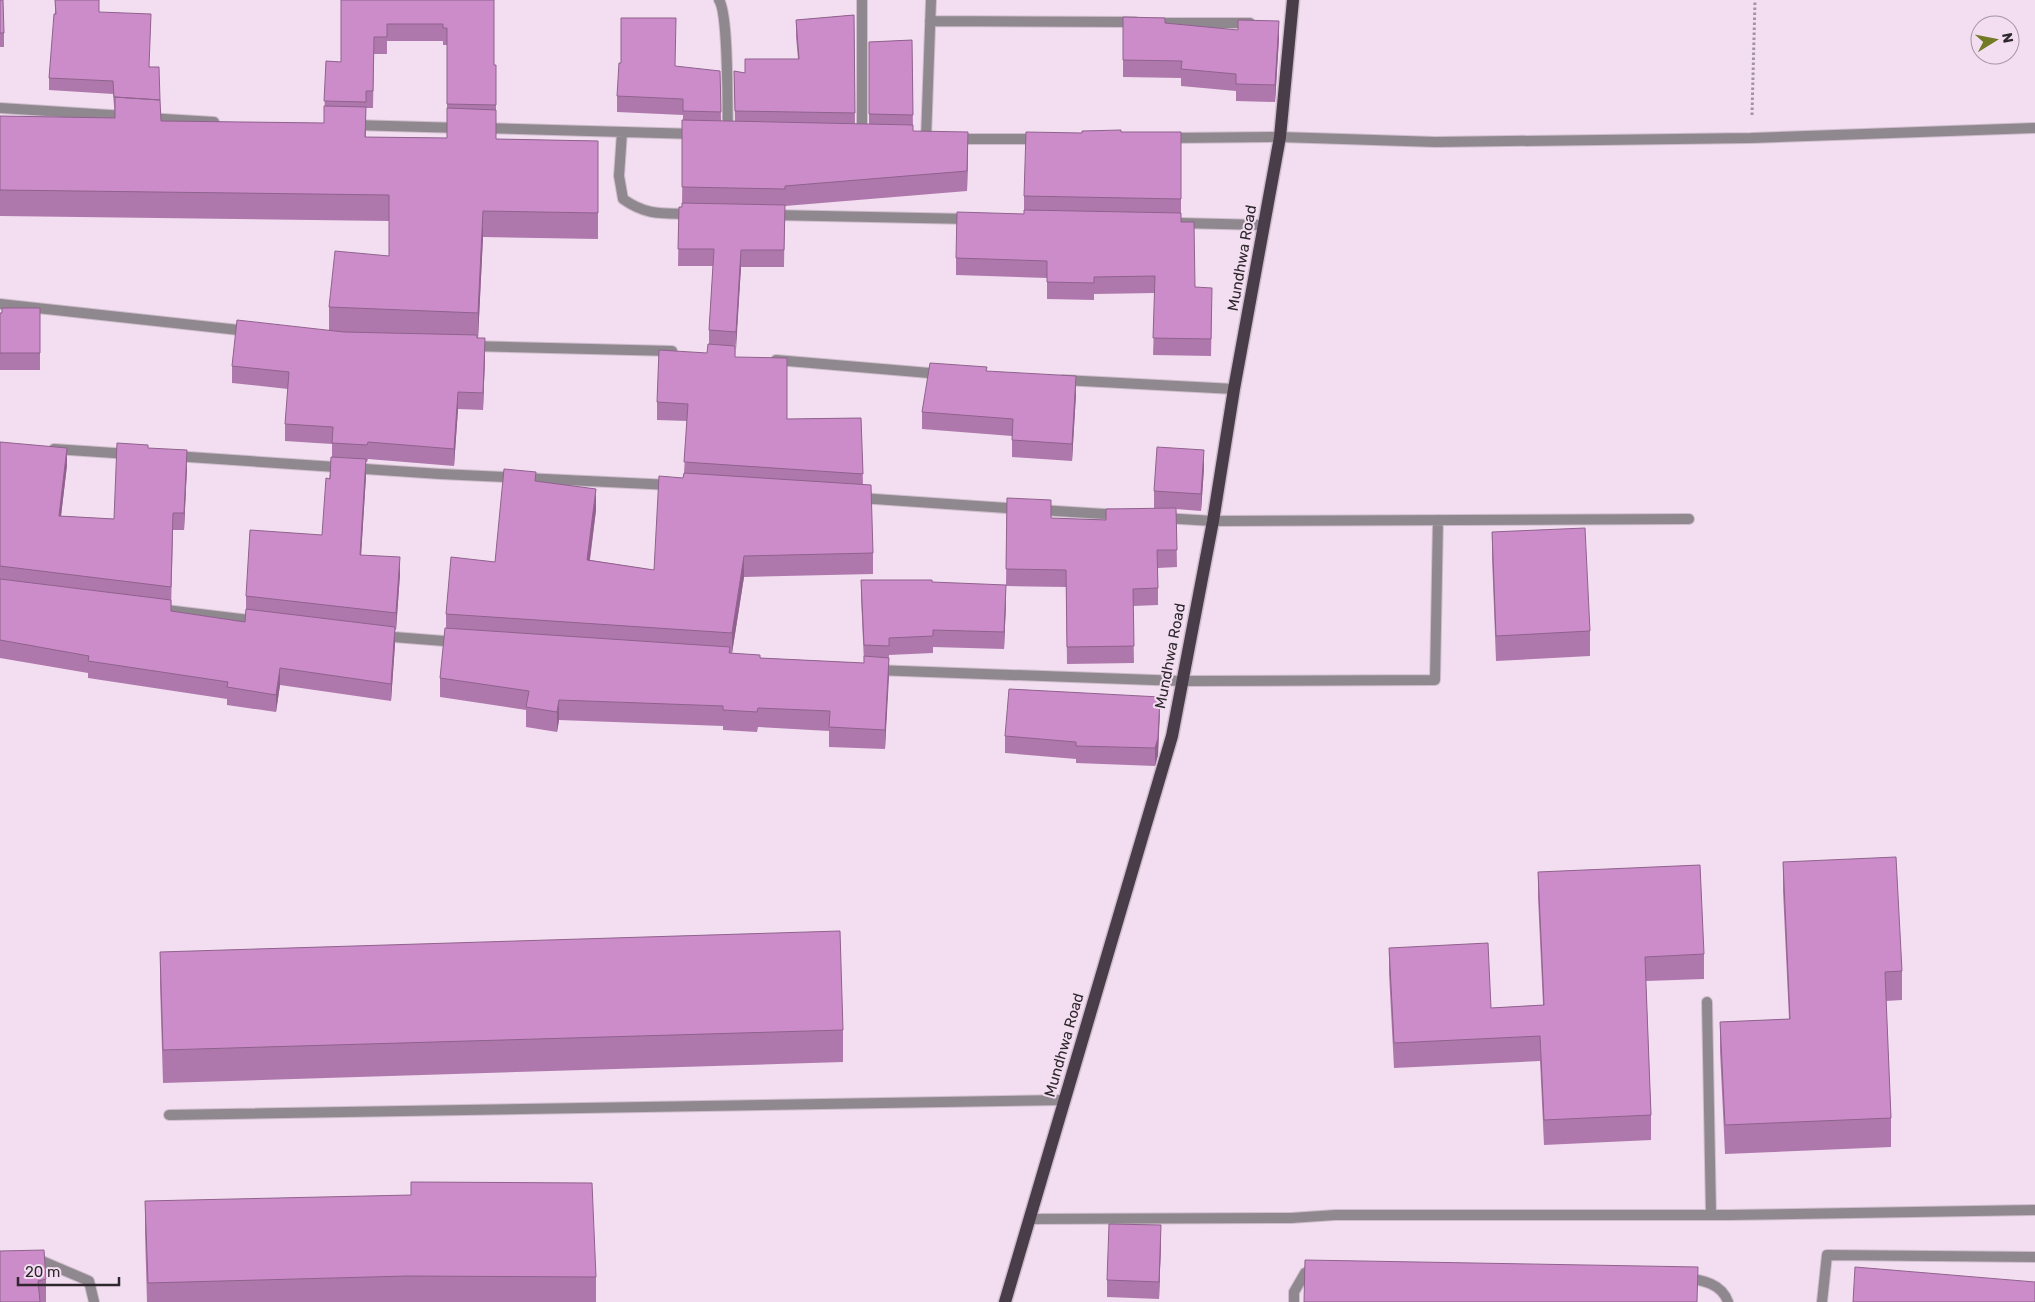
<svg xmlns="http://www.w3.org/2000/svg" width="2035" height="1302" font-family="Rubik,sans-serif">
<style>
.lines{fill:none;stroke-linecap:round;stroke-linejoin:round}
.lane-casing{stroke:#cfbdcd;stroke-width:12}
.street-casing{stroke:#cfbdcd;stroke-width:12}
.primary-casing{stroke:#cfbdcd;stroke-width:15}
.path{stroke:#a193a0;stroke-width:3;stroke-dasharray:2.5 2.5;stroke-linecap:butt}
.lane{stroke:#90888f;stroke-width:10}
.street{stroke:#90888f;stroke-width:10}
.primary{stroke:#4a3d4a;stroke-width:12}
.wall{fill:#af78ad;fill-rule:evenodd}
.shaded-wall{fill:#8f628d}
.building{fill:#cc8cc9;stroke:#8f628d}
.labels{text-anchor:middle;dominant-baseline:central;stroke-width:4;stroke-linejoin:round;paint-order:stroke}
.street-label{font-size:15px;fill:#2e272d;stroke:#f2def0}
</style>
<rect width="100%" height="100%" fill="#f2def0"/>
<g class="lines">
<defs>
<path id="lane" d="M 1213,521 L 1689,519
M 1181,681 L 1435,680 L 1438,520
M 169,1115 L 1064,1100
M 1822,1302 L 1827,1255 L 2035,1257"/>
<path id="street" d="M 719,0 C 729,15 727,109 728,133
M 930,21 L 1135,22
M 1152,23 L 1250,23
M 0,108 L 126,116
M 148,118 L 214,122
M 353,125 L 461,128
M 483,128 L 696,134
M 622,132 L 619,176 L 623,199 C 647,216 662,213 691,214
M 862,136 L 862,0
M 1168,138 L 1280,137 L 1436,142 L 1751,138 L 2035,128
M 926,139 L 931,0
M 955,139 L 1038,139
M 772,215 L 970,219
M 1180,223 L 1264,225
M 0,304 L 248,331
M 471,346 L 672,351
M 776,360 L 941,374
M 1063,380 L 1234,389
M 54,449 L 129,454
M 174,456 L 440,474 L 671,485
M 860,498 L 1020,509
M 1040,510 L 1120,515
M 1164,518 L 1213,521
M 158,609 L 258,621
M 381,636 L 457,642
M 875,670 L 1181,681
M 1707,1002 L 1711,1215
M 1029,1219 L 1291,1218 L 1335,1215 L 1728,1215 L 2035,1210
M 31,1262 L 42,1261 L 89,1281 L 94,1302
M 1685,1279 C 1702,1279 1722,1284 1728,1302
M 1294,1302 L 1294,1292 L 1305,1273 L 1316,1269"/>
<path id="primary" d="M 1005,1302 L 1172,736 L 1213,521 L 1234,389 L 1280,137 L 1293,0"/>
</defs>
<use href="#lane" class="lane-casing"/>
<use href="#street" class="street-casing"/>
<use href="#primary" class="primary-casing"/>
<path class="path" d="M 1752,115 L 1755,0"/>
<use href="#lane" class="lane"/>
<use href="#street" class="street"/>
<use href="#primary" class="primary"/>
</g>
<path class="wall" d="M 0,0 L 4,33 L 4,47 L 0,47 Z
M 55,0 L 99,0 L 99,12 L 150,67 L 161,121 L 324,123 L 326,61 L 341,62 L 341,0 L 494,0 L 494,65 L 496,65 L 496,139 L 598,141 L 598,239 L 483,237 L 478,338 L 485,356 L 483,410 L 458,409 L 454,466 L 368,459 L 367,462 L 366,462 L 366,476 L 361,555 L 400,574 L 396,630 L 395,630 L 395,644 L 391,701 L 280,685 L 276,712 L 227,705 L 227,699 L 88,678 L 88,673 L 0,658 L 0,442 L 67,465 L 61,516 L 114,519 L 148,448 L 187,467 L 184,530 L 173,530 L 171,611 L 245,622 L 246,609 L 246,596 L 322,535 L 332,457 L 332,444 L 285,441 L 285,424 L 288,389 L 232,383 L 232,366 L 329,330 L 329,307 L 389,256 L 389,221 L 0,216 L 0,116 L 115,118 L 113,94 L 49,90 L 49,78 L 55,14 ZM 387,41 L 443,41 L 443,45 L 447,45 L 447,138 L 366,137 L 366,108 L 373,108 L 374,54 L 387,54 Z
M 854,15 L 855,124 L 869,124 L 869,42 L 912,40 L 913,131 L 968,152 L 967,191 L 785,206 L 784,267 L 741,267 L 735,357 L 787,419 L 861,418 L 863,484 L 873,553 L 873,574 L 744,577 L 732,653 L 760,658 L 864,663 L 861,597 L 861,580 L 932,582 L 1006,602 L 1004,649 L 933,647 L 933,653 L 889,655 L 885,749 L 829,747 L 829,731 L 758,727 L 757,732 L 723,730 L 723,726 L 559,720 L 557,732 L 526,727 L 526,710 L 440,697 L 440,678 L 446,628 L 446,614 L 495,562 L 536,481 L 596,510 L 590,560 L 654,570 L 683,478 L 684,473 L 687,421 L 657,420 L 657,402 L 707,353 L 709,344 L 709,330 L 713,266 L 678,266 L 679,207 L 682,207 L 683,115 L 617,112 L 617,96 L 720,71 L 721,121 L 735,121 L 734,71 L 745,73 L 798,59 L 796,37 L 796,20 Z
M 1123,17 L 1279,38 L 1275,102 L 1236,101 L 1236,91 L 1181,86 L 1181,78 L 1123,77 Z
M 1121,132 L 1181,132 L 1181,222 L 1195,287 L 1212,305 L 1211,356 L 1153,355 L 1155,293 L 1094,294 L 1094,300 L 1047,299 L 1047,278 L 956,275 L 956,258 L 1024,214 L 1024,196 L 1082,133 Z
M 40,308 L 40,370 L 0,370 L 0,313 Z
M 987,371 L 1076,394 L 1072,461 L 1012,457 L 1012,436 L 922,429 L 922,412 Z
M 1204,468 L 1201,511 L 1176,509 L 1177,567 L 1158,568 L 1158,605 L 1133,606 L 1134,663 L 1067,664 L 1066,587 L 1006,586 L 1007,498 L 1051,518 L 1106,520 L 1162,509 L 1154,508 L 1154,491 Z
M 1492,532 L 1590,631 L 1590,656 L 1496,661 L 1492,557 Z
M 1160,714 L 1158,755 L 1155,766 L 1076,763 L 1076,759 L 1005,753 L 1005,736 Z
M 1783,862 L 1902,971 L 1902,1000 L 1886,1001 L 1891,1118 L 1891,1147 L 1725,1154 L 1720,1051 L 1720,1022 L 1789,1019 L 1783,891 Z
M 1538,872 L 1704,954 L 1704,979 L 1646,981 L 1651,1115 L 1651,1140 L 1544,1145 L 1540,1061 L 1394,1068 L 1389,973 L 1389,948 L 1491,1008 L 1543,1005 L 1538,897 Z
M 160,952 L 843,1030 L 843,1062 L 163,1083 L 160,984 Z
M 145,1201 L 596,1277 L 596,1302 L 147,1302 L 145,1233 Z
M 1161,1242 L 1159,1299 L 1107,1297 L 1107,1280 Z
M 0,1251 L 46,1279 L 46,1302 L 0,1302 Z"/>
<path class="shaded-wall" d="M 1279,21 L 1279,38 L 1275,102 L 1275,85 Z
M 968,132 L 968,152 L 967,191 L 967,171 Z
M 483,211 L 483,237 L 478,339 L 478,313 Z
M 741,250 L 741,267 L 736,350 L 736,332 Z
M 485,338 L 485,356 L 483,410 L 483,393 Z
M 1076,376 L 1076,394 L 1072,461 L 1072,444 Z
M 458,392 L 458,409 L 454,466 L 454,449 Z
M 67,448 L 67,465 L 59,533 L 59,516 Z
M 187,450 L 187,467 L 184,530 L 184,513 Z
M 1204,450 L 1204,468 L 1201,511 L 1201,494 Z
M 366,459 L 366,476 L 360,572 L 360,555 Z
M 596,489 L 596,510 L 587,580 L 587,560 Z
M 744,556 L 744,577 L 732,653 L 732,633 Z
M 400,557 L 400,574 L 396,630 L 396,613 Z
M 1006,585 L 1006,602 L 1004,649 L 1004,632 Z
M 395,627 L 395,644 L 391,701 L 391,684 Z
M 889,658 L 889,677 L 885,749 L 885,730 Z
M 280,668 L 280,685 L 276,712 L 276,695 Z
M 1160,697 L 1158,755 L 1155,766 L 1155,748 Z
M 559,700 L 559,720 L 557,732 L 557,712 Z
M 1161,1225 L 1161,1242 L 1159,1299 L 1159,1282 Z"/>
<path class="building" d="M 0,0 L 3,0 L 4,33 L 0,33 Z
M 55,0 L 99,0 L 99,12 L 151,14 L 149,67 L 159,67 L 160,100 L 114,97 L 113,81 L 49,78 L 54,14 L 56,14 Z
M 341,0 L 494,0 L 494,65 L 496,65 L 496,105 L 447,104 L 447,28 L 443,28 L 443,24 L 387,24 L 387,37 L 374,37 L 373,91 L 366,91 L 366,102 L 324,101 L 326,61 L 341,62 Z
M 854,15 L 855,113 L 735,111 L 734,71 L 745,73 L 745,59 L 799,59 L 796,20 Z
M 1123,17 L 1165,18 L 1165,23 L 1238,30 L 1238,20 L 1279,21 L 1275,85 L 1236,84 L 1236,74 L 1181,69 L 1182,61 L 1123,60 Z
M 621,18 L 676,18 L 675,66 L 720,71 L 721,112 L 683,111 L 683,99 L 617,96 L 619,63 L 621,63 Z
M 912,40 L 913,115 L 869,114 L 869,42 Z
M 115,97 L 160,100 L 161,121 L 324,123 L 324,106 L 366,107 L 365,137 L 447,138 L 447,108 L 496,110 L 496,139 L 598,141 L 598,213 L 483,211 L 478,313 L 329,307 L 335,251 L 389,256 L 389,195 L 0,190 L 0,116 L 115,118 Z
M 682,120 L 913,125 L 913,131 L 968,132 L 967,171 L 785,186 L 785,189 L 682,187 Z
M 1121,130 L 1121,132 L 1181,132 L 1181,199 L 1024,196 L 1026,132 L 1082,133 L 1082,131 Z
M 682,203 L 785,205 L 784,250 L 741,250 L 736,332 L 709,330 L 714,249 L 678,249 L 679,207 L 682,207 Z
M 1024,210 L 1181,213 L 1181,222 L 1194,222 L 1195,287 L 1212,288 L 1211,339 L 1153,338 L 1155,276 L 1094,277 L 1094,283 L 1047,282 L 1047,261 L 956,258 L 957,212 L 1024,214 Z
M 2,308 L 40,308 L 40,353 L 0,353 L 0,313 L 2,313 Z
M 237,320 L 344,332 L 477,335 L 477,338 L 485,338 L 483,393 L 458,392 L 454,449 L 368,442 L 367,445 L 332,443 L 333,427 L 285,424 L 289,372 L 232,366 Z
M 708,344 L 735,346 L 735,357 L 787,358 L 787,419 L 861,418 L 863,474 L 684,462 L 688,404 L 657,402 L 659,350 L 707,353 Z
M 930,363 L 987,367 L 986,371 L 1076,376 L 1072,444 L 1012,440 L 1013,419 L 922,412 Z
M 0,442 L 67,448 L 59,516 L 114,519 L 117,443 L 148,445 L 148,448 L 187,450 L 184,513 L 173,513 L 171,587 L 0,566 Z
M 1157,447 L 1204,450 L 1201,494 L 1154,491 Z
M 331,457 L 366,459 L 360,555 L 400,557 L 396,613 L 246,596 L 250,530 L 322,535 L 326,478 L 330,479 Z
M 504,469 L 536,472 L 535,481 L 596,489 L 587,560 L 654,570 L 659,476 L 683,478 L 684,473 L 871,485 L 873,553 L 744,556 L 732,633 L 446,614 L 451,557 L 495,562 Z
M 1007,498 L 1051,500 L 1051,518 L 1106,520 L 1106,509 L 1176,508 L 1177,550 L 1157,550 L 1158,588 L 1133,589 L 1134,646 L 1067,647 L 1066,570 L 1006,569 Z
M 1585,528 L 1590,631 L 1496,636 L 1492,532 Z
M 0,579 L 171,600 L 171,611 L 245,622 L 246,609 L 395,627 L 391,684 L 280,668 L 276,695 L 227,687 L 228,682 L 88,661 L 89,656 L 0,640 Z
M 861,580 L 932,580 L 932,582 L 1006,585 L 1004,632 L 933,630 L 933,636 L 889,638 L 889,646 L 864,645 Z
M 445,628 L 730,647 L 729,653 L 760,655 L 760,658 L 864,663 L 864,656 L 889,658 L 885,730 L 829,727 L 830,711 L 758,708 L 757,712 L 723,710 L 723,706 L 559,700 L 557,712 L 526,707 L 529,691 L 440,678 Z
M 1009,689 L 1160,697 L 1158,738 L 1155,748 L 1076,746 L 1076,742 L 1005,736 Z
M 1896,857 L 1902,971 L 1885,972 L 1891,1118 L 1725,1125 L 1720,1022 L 1790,1019 L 1783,862 Z
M 1700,865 L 1704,954 L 1645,957 L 1651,1115 L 1544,1120 L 1540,1036 L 1394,1043 L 1389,948 L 1488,943 L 1491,1008 L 1544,1005 L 1538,872 Z
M 840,931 L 843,1030 L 163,1050 L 160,952 Z
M 411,1182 L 592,1183 L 596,1277 L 407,1276 L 148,1283 L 145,1201 L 411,1195 Z
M 1109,1224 L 1161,1225 L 1159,1282 L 1107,1280 Z
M 44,1250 L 46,1279 L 38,1281 L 40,1302 L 0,1302 L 0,1251 Z
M 1305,1260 L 1698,1267 L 1697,1302 L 1304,1302 Z
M 1855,1267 L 2035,1282 L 2035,1302 L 1853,1302 Z"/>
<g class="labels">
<g class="street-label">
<text transform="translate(1242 258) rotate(-80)">Mundhwa Road</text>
<text transform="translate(1170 656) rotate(-79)">Mundhwa Road</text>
<text transform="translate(1064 1045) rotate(-74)">Mundhwa Road</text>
</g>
</g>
<g transform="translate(1995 40) rotate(80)"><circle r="24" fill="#f2def0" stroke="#a495a2"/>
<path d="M0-4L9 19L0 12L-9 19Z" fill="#737a25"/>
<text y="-8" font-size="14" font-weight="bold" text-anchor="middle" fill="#2e272d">N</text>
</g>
<path d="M18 1277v8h101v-8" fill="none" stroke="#2e272d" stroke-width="2.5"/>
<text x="25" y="1277" font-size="15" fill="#2e272d" stroke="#f2def0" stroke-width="4" paint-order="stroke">20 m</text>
</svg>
